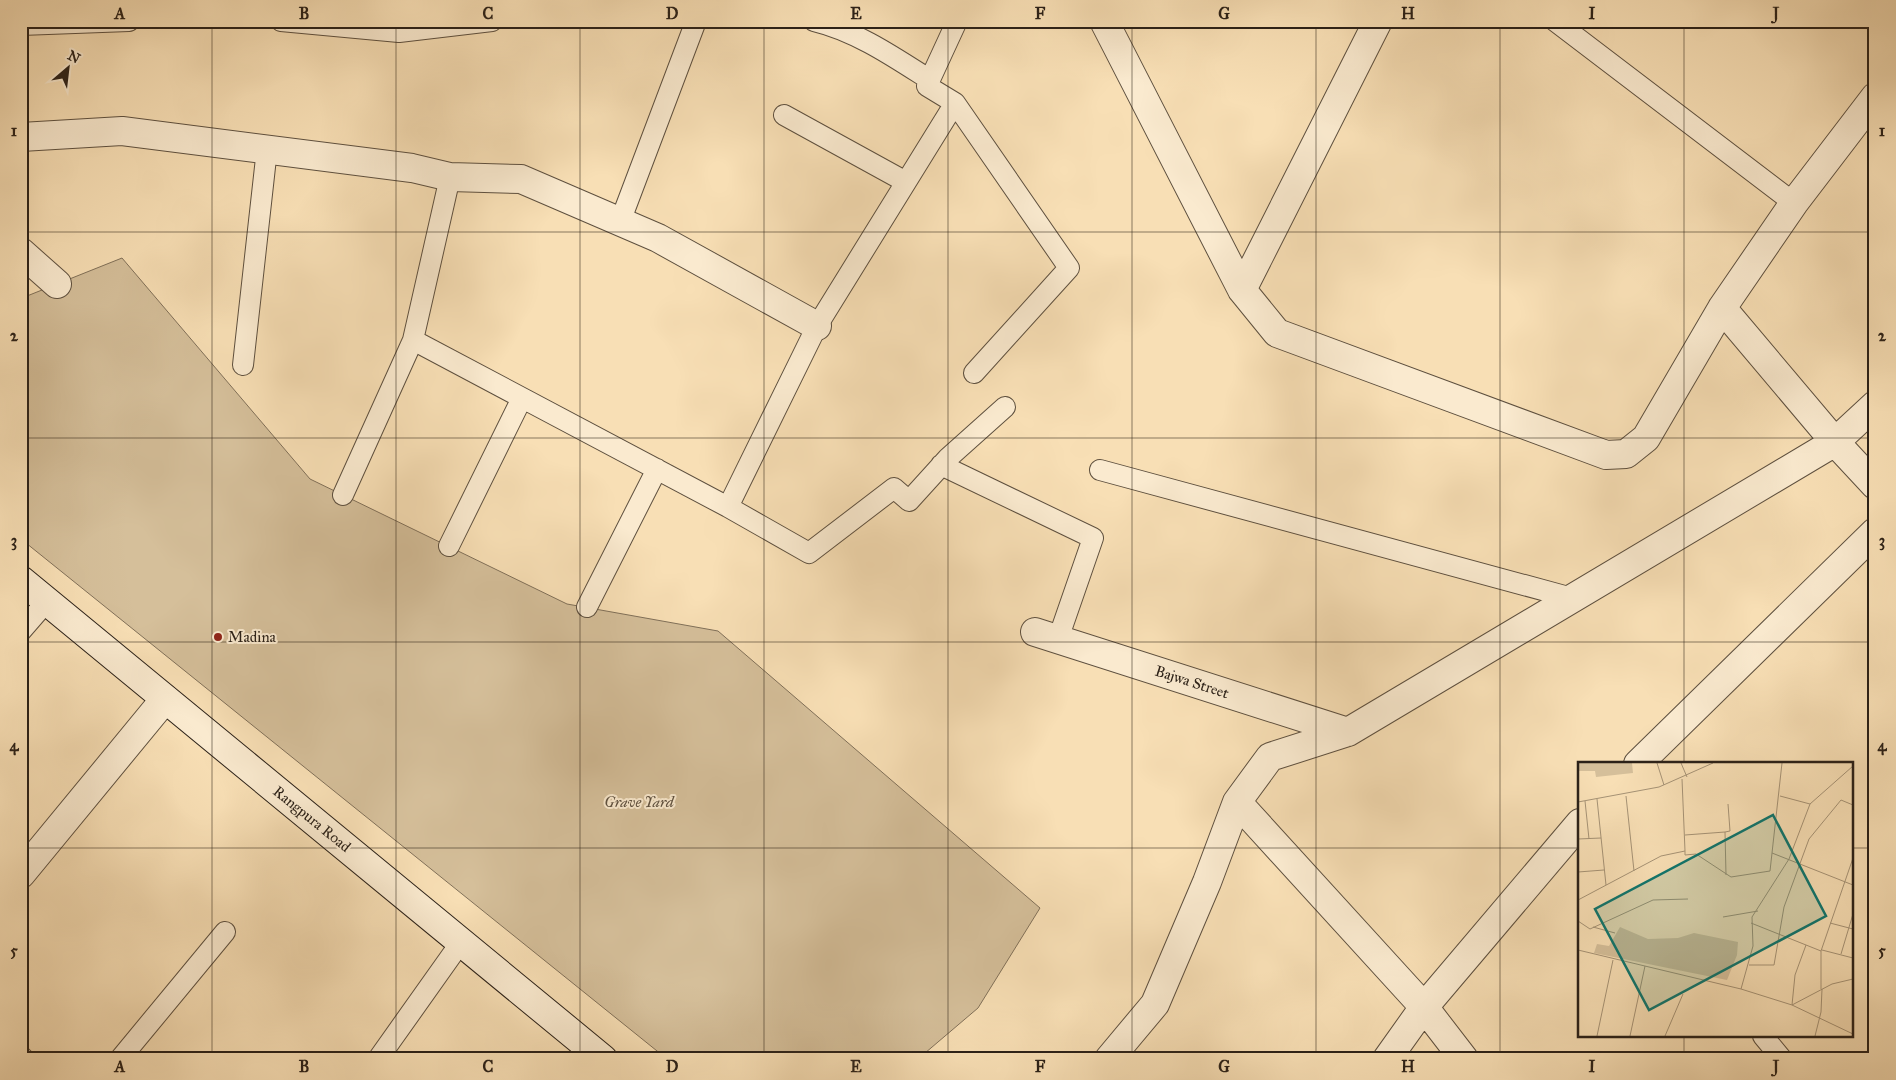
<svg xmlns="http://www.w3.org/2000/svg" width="1896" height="1080" font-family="'IM FELL Great Primer',serif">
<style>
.green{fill:#d5bf9a;stroke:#807059}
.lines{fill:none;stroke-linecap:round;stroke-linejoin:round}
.lane-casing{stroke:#5e503f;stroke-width:22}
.street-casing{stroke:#5e503f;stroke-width:30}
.secondary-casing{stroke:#2b2118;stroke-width:30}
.lane{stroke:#faeacf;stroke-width:20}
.street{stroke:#faeacf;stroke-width:28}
.secondary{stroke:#faeacf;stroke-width:28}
.grid{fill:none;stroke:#2b2118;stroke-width:1;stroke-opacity:0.55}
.poi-dot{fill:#8f2418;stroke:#faeacf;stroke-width:2}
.labels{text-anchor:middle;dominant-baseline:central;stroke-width:4;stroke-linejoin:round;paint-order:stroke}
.poi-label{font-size:15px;fill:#2b2118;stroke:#faeacf;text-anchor:start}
.street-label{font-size:15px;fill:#2b2118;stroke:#faeacf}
.park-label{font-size:15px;font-style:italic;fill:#5e503f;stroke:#faeacf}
.inset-road{fill:none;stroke:#a69376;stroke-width:1}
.view{fill:#0f766e;fill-opacity:0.15;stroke:#0f766e;stroke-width:2.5}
.inset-edge{fill:none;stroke:#2b2118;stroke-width:2.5}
.neatline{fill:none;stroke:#2b2118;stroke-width:2}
.grid-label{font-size:16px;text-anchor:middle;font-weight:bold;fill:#2b2118}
</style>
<rect width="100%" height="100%" fill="#f8dfb5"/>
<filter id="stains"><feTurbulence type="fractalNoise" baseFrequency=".004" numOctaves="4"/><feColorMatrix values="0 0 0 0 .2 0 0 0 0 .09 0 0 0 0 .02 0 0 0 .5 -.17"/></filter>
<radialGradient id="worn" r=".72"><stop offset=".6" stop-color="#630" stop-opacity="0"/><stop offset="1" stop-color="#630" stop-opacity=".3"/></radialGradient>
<path class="green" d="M 122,258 L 310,479 L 567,604 L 718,631 L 1040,908 L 978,1008 L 918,1059 L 667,1059 L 21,539 L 21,302 L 27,296 Z"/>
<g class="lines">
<defs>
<path id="lane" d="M 281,21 L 399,32 L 492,21
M 814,21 C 856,31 894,57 930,80
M 957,21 L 927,86 L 955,103 L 1069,268 L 974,373
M 1555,21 L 1794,203
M 21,25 L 129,21
M 784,115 L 906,182
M 620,222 L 696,21
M 413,340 L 728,507 L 809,553 L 894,488 L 909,501 L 948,458 L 1005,407
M 243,365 L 267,149
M 941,465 L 1093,538 L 1058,639
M 1100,470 L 1572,598
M 343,495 L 413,340 L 450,177
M 728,507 L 817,326 L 955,103
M 449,546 L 522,398
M 587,607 L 657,469
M 21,631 L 47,601
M 1763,1036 L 1782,1059
M 21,1056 L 24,1059
M 120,1059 L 225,932
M 378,1059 L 461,942"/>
<path id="street" d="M 1104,21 L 1242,290 L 1277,333 L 1606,455 L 1626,454 L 1646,438 L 1722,308 L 1794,203 L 1875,97
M 21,137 L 122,131 L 412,168 L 450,177 L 521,179 L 658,238 L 817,326
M 21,252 L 57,284
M 1242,290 L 1378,21
M 1722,308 L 1835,442 L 1875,485
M 1035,632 L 1348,732
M 1638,764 L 1875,532
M 1237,802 L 1424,1007 L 1464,1059
M 21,874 L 165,699
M 1109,1059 L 1155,1004 L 1207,882 L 1237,802 L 1270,757 L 1348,732 L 1835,442 L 1875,405
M 1387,1059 L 1424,1007 L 1580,823"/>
<path id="secondary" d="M 21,580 L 603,1059"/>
</defs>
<use href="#lane" class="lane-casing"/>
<use href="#street" class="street-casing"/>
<use href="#secondary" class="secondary-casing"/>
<use href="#lane" class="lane"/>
<use href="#street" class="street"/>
<use href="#secondary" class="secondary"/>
</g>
<path class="grid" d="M 212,21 L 212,1059M 396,21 L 396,1059M 580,21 L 580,1059M 764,21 L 764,1059M 948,21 L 948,1059M 1132,21 L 1132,1059M 1316,21 L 1316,1059M 1500,21 L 1500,1059M 1684,21 L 1684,764M 21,232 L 1875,232M 21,438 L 1875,438M 21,642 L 1875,642M 21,848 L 1580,848M 1852,848 L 1875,848M 1684,1036 L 1684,1059"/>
<circle class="poi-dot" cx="218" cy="637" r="5"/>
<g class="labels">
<g class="poi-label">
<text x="228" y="637">Madina</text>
</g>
<g class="street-label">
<text transform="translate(1192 682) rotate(18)">Bajwa Street</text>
<text transform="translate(312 819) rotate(39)">Rangpura Road</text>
</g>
<g class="park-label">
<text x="639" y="802">Grave Yard</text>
</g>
</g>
<g transform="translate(1578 762)">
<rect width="275" height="275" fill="#f8dfb5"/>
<path d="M 0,1 L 54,1 L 55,11 L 18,15 L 17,9 L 0,9 ZM 42,165 L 70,177 L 100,176 L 116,171 L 160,180 L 159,193 L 149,218 L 16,191 L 19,182 L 31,184 Z" fill="#d5bf9a"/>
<path class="inset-road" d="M 79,1 L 86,23M 103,1 L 109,15M 48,34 L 56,109M 202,34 L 232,42M 19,37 L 28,123M 7,39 L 11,77M 0,40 L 81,25 L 135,1M 107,73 L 147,70M 0,77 L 23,76M 107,89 L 107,93 L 118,92 L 153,115 L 192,109 L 204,1M 194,91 L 275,123M 0,110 L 26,108M 148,113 L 147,70 L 152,69 L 150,42M 0,138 L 83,94 L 107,89 L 104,17M 145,155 L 180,149M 0,159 L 12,167 L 75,138 L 110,137M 173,161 L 243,189M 252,161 L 275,167M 15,165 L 37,171M 0,188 L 163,227 L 214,243 L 275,272M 244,188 L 275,196M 263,192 L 275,152M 171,203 L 196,203 L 206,145 L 231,77 L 263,38 L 275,43M 163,227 L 175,184 L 174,155 L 211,97 L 232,42 L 275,4M 243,227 L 243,189 L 275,96M 214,243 L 254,222 L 275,217M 214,243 L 217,213 L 228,183M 19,274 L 35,198M 52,274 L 67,204M 87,274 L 105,232M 237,274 L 243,250 L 244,227"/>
<path class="view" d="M 195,53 L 248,154 L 71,248 L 17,147 Z"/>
<rect width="275" height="275" class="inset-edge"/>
</g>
<rect width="1896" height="1080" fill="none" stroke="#f8dfb5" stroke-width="55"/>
<g transform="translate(68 68) rotate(28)" stroke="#faeacf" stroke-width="4" paint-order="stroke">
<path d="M0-4L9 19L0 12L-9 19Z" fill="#2b2118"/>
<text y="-8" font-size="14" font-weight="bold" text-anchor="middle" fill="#2b2118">N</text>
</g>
<rect x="28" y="28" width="1840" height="1024" class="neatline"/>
<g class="grid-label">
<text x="120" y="19">A</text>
<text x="304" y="19">B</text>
<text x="488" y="19">C</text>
<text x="672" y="19">D</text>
<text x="856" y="19">E</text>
<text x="1040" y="19">F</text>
<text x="1224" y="19">G</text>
<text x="1408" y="19">H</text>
<text x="1592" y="19">I</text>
<text x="1776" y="19">J</text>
<text x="14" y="136">1</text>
<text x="1882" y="136">1</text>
<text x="14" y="341">2</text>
<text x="1882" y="341">2</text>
<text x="14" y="546">3</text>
<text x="1882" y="546">3</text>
<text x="14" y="751">4</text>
<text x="1882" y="751">4</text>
<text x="14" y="956">5</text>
<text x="1882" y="956">5</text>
<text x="120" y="1072">A</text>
<text x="304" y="1072">B</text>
<text x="488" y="1072">C</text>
<text x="672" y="1072">D</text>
<text x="856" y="1072">E</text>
<text x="1040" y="1072">F</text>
<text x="1224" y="1072">G</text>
<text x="1408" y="1072">H</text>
<text x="1592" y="1072">I</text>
<text x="1776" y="1072">J</text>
</g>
<rect width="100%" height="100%" filter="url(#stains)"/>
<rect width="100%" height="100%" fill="url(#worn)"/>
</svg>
